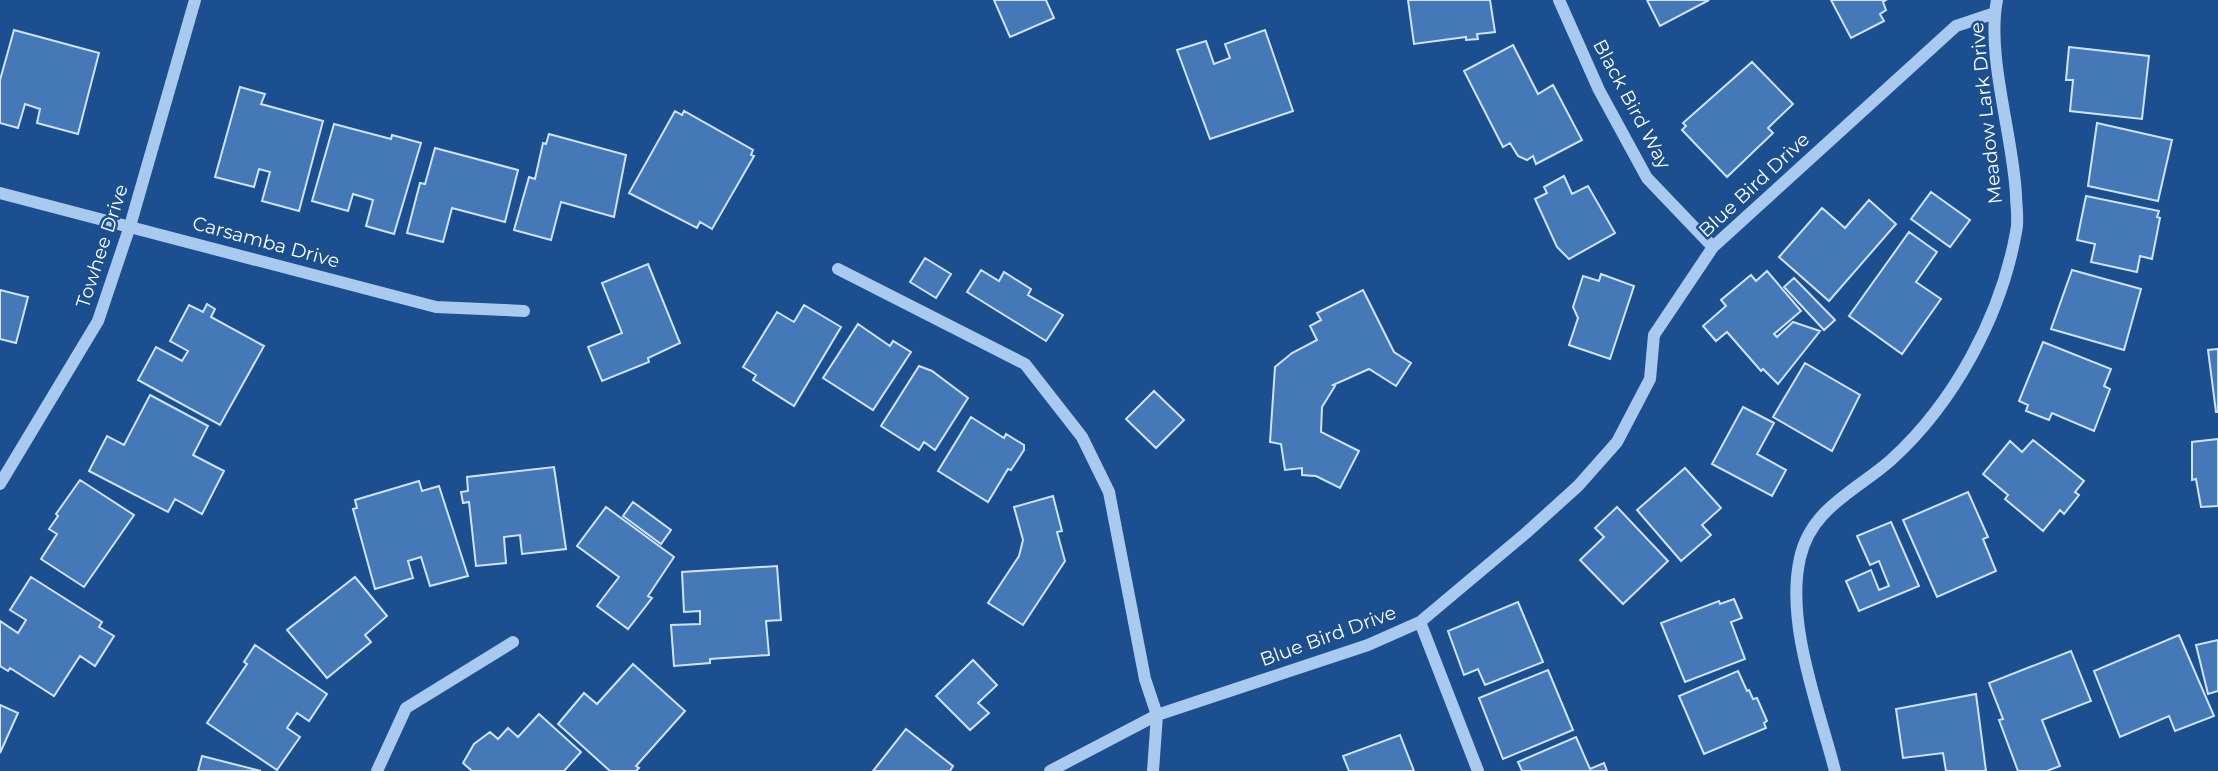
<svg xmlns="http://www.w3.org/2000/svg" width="2218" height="771" font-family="Montserrat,sans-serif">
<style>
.building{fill:#4478b7;stroke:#cfe3fa;stroke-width:2}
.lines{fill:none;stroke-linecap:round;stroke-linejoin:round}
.minor{stroke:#a9c9ee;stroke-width:12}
.labels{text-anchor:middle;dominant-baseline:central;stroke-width:5;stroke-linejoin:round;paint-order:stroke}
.street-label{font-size:19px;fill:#fff;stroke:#1b4f8f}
</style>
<rect width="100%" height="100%" fill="#1b4f8f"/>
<path class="building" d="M 994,0 L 1046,0 L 1054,18 L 1010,37 Z
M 1408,0 L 1490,0 L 1495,32 L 1477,34 L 1478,39 L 1466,40 L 1466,37 L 1414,44 Z
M 1647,0 L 1709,0 L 1660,26 Z
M 1831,0 L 1886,0 L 1883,2 L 1886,10 L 1880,14 L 1884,21 L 1851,38 Z
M 14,30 L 99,53 L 78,134 L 37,123 L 40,109 L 25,104 L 18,128 L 0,123 L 0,80 Z
M 1265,30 L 1293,111 L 1210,139 L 1177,50 L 1206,41 L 1214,64 L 1230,58 L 1225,44 Z
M 1513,45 L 1538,94 L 1553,85 L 1582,140 L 1536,164 L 1533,156 L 1527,160 L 1518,156 L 1510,143 L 1503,147 L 1464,71 Z
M 2069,47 L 2149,56 L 2142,119 L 2070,111 L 2073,80 L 2066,80 Z
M 1752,62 L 1793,104 L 1768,128 L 1773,133 L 1727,177 L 1682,130 L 1686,126 L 1683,123 Z
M 240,87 L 265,94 L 261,104 L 323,121 L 299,211 L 262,201 L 270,172 L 259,169 L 254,187 L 215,177 Z
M 675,111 L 682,115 L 684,111 L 753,150 L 751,155 L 754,156 L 712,229 L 700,222 L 697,228 L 629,193 Z
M 2097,123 L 2172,140 L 2158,201 L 2088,186 Z
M 334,124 L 391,139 L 392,135 L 421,143 L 394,234 L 366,226 L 373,200 L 353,194 L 348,211 L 312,201 Z
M 549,134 L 626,155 L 614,217 L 561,202 L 551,240 L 514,230 L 529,177 L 535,179 L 543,143 L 546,144 Z
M 435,148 L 518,170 L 505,222 L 452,208 L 443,242 L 407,233 L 420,183 L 425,184 Z
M 1564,176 L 1572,194 L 1588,186 L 1615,233 L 1569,259 L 1557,247 L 1535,199 L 1547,193 L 1544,187 Z
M 1931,192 L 1970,220 L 1950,247 L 1911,219 Z
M 2086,196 L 2159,211 L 2157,217 L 2160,218 L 2152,259 L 2140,256 L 2137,272 L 2091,262 L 2095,244 L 2077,240 Z
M 1869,200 L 1896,224 L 1829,301 L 1779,257 L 1822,208 L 1845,228 Z
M 1909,232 L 1937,252 L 1916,282 L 1941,299 L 1902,354 L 1849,316 Z
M 925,258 L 951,274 L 936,298 L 910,282 Z
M 648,264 L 680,343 L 648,358 L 649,362 L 602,381 L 588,347 L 622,333 L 602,283 Z
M 981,270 L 999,281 L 1004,272 L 1031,289 L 1028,295 L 1063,315 L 1046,341 L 967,292 Z
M 2072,270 L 2141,289 L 2124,350 L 2051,329 Z
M 1767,271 L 1801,311 L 1774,334 L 1777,337 L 1793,322 L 1820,331 L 1778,384 L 1763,369 L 1761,371 L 1727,332 L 1716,341 L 1703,326 L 1726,306 L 1721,300 L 1751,275 L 1756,281 Z
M 1601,274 L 1634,286 L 1610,359 L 1569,345 L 1578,318 L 1573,307 L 1583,276 L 1599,281 Z
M 1794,278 L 1835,320 L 1824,330 L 1784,287 Z
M 0,290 L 28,297 L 16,343 L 0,339 Z
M 1363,290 L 1394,352 L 1411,363 L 1396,386 L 1369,369 L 1333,385 L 1335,386 L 1322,407 L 1321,432 L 1359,451 L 1340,488 L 1316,476 L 1302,475 L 1302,468 L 1285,470 L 1281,444 L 1270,442 L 1275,367 L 1292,353 L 1317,340 L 1310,326 L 1321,320 L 1317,313 Z
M 207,304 L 215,309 L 211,317 L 264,346 L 220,425 L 138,380 L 156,347 L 182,361 L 188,351 L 170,341 L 189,305 L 203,312 Z
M 804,305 L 841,327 L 794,406 L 753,380 L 756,375 L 743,367 L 777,312 L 794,322 Z
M 858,324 L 890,346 L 893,341 L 911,352 L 873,410 L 823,378 Z
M 2043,342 L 2111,369 L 2104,386 L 2110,389 L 2094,431 L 2052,413 L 2049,420 L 2026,411 L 2028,405 L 2019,401 Z
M 2218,349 L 2218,412 L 2216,412 L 2208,350 Z
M 1805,363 L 1860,395 L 1832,451 L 1773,417 Z
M 919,366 L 932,371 L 968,398 L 935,450 L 924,442 L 919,450 L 881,426 Z
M 1154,391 L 1184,420 L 1156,448 L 1126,419 Z
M 150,395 L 208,426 L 193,455 L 224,471 L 202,514 L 175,499 L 168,512 L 89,471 L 107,436 L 124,445 Z
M 1743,407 L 1774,423 L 1757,454 L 1786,470 L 1772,496 L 1712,464 Z
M 971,417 L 1004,438 L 1006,434 L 1024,445 L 1024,450 L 1011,470 L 1008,469 L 988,502 L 938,471 Z
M 2218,439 L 2218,506 L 2201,507 L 2196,479 L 2192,480 L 2192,442 Z
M 2033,440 L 2084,481 L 2075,492 L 2079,495 L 2064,514 L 2060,510 L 2043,531 L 2005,499 L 2008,495 L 1983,474 L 2010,441 L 2022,452 Z
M 554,467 L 566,549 L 522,554 L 520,535 L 504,537 L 506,563 L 476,566 L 469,502 L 463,503 L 461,492 L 468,491 L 467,477 Z
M 1685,468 L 1721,508 L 1702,525 L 1711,535 L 1681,561 L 1637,510 Z
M 80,480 L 134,515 L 84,587 L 41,559 L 57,534 L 49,529 L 58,516 L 56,514 Z
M 419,481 L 422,491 L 439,486 L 468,576 L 430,586 L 421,557 L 408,561 L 413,578 L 375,589 L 353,509 L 357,508 L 355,500 Z
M 1968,492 L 1988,537 L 1983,539 L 1996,571 L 1937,597 L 1903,520 Z
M 1053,496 L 1062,531 L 1057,532 L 1065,561 L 1023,625 L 988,603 L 1019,556 L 1023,540 L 1014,507 Z
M 633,502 L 671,530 L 661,544 L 623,516 Z
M 606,507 L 674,557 L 648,596 L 652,598 L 628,629 L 597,606 L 619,577 L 577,546 Z
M 1617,507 L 1668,561 L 1623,604 L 1580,560 L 1604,537 L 1595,528 Z
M 1891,522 L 1919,586 L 1859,611 L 1846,581 L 1871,570 L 1879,590 L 1889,586 L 1879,561 L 1870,565 L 1857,536 Z
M 777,566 L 781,620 L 766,621 L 769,655 L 710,659 L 710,663 L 674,666 L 671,625 L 700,624 L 700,611 L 684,612 L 682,572 Z
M 31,577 L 102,622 L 99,627 L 114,636 L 95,666 L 80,656 L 54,696 L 10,668 L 8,671 L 0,666 L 0,621 L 18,633 L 26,620 L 10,610 Z
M 355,577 L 387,616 L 365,635 L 371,642 L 327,678 L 287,630 Z
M 1734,599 L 1742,618 L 1731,622 L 1745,659 L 1685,682 L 1661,623 L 1719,601 L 1720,604 Z
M 1518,602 L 1543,662 L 1485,685 L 1478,669 L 1464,675 L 1448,631 Z
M 2179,635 L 2214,716 L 2175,731 L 2169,716 L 2120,737 L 2094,671 Z
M 2218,640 L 2218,691 L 2208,694 L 2196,645 Z
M 255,645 L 327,694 L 309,721 L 297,713 L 287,728 L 300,737 L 277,770 L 207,723 L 247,664 L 244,662 Z
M 2071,651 L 2091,701 L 2042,720 L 2060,766 L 2047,771 L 2018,771 L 1999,720 L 2003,719 L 1989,683 Z
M 973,660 L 997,685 L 978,703 L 989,713 L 970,730 L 936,696 Z
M 633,664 L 685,711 L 636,766 L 639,768 L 636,771 L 610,771 L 558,724 L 584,693 L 597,704 Z
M 1548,670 L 1573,730 L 1503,759 L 1479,698 Z
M 1738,671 L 1747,691 L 1749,690 L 1753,699 L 1757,698 L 1767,721 L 1764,723 L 1766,728 L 1704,754 L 1679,696 Z
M 1976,694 L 1986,771 L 1946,771 L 1943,753 L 1903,758 L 1896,709 Z
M 0,705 L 18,713 L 0,753 Z
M 539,714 L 581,752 L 564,771 L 472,771 L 463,763 L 474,744 L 490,732 L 498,739 L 508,728 L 518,737 Z
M 906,729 L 953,766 L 950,771 L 873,771 Z
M 1400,735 L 1414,771 L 1349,771 L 1343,756 Z
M 1576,737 L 1590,769 L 1604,763 L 1607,771 L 1522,771 L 1518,762 Z
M 202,756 L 261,771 L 198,771 Z"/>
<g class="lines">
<path class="minor" d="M 1559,0 L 1599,90 L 1647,178 L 1713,247
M 0,193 L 436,307 L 524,311
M 838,269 L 1025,364 L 1082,437 L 1109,492 L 1145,679 L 1157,715 L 1368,645 L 1420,622 L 1526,533 L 1578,486 L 1617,442 L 1650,379 L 1654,335 L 1713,247 L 1956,26 L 1995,13
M 0,484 L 98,321 L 130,226 L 195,0
M 1420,622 L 1478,771
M 377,771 L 406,708 L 513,642
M 1050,771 L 1157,715
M 1153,771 L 1157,715
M 1835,771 C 1819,708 1785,623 1800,558 C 1811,508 1856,491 1891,460 C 1954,403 2001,316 2016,232 C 2019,220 2016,206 2016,195 C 2013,135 1986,56 1997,0"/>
</g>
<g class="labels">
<g class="street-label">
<text transform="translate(1632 104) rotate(62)">Black Bird Way</text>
<text transform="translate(1986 113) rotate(-96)">Meadow Lark Drive</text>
<text transform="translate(1754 185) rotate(-43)">Blue Bird Drive</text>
<text transform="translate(266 242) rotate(15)">Carsamba Drive</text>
<text transform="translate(102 246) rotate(-72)">Towhee Drive</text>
<text transform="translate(1328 636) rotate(-20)">Blue Bird Drive</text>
</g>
</g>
</svg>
